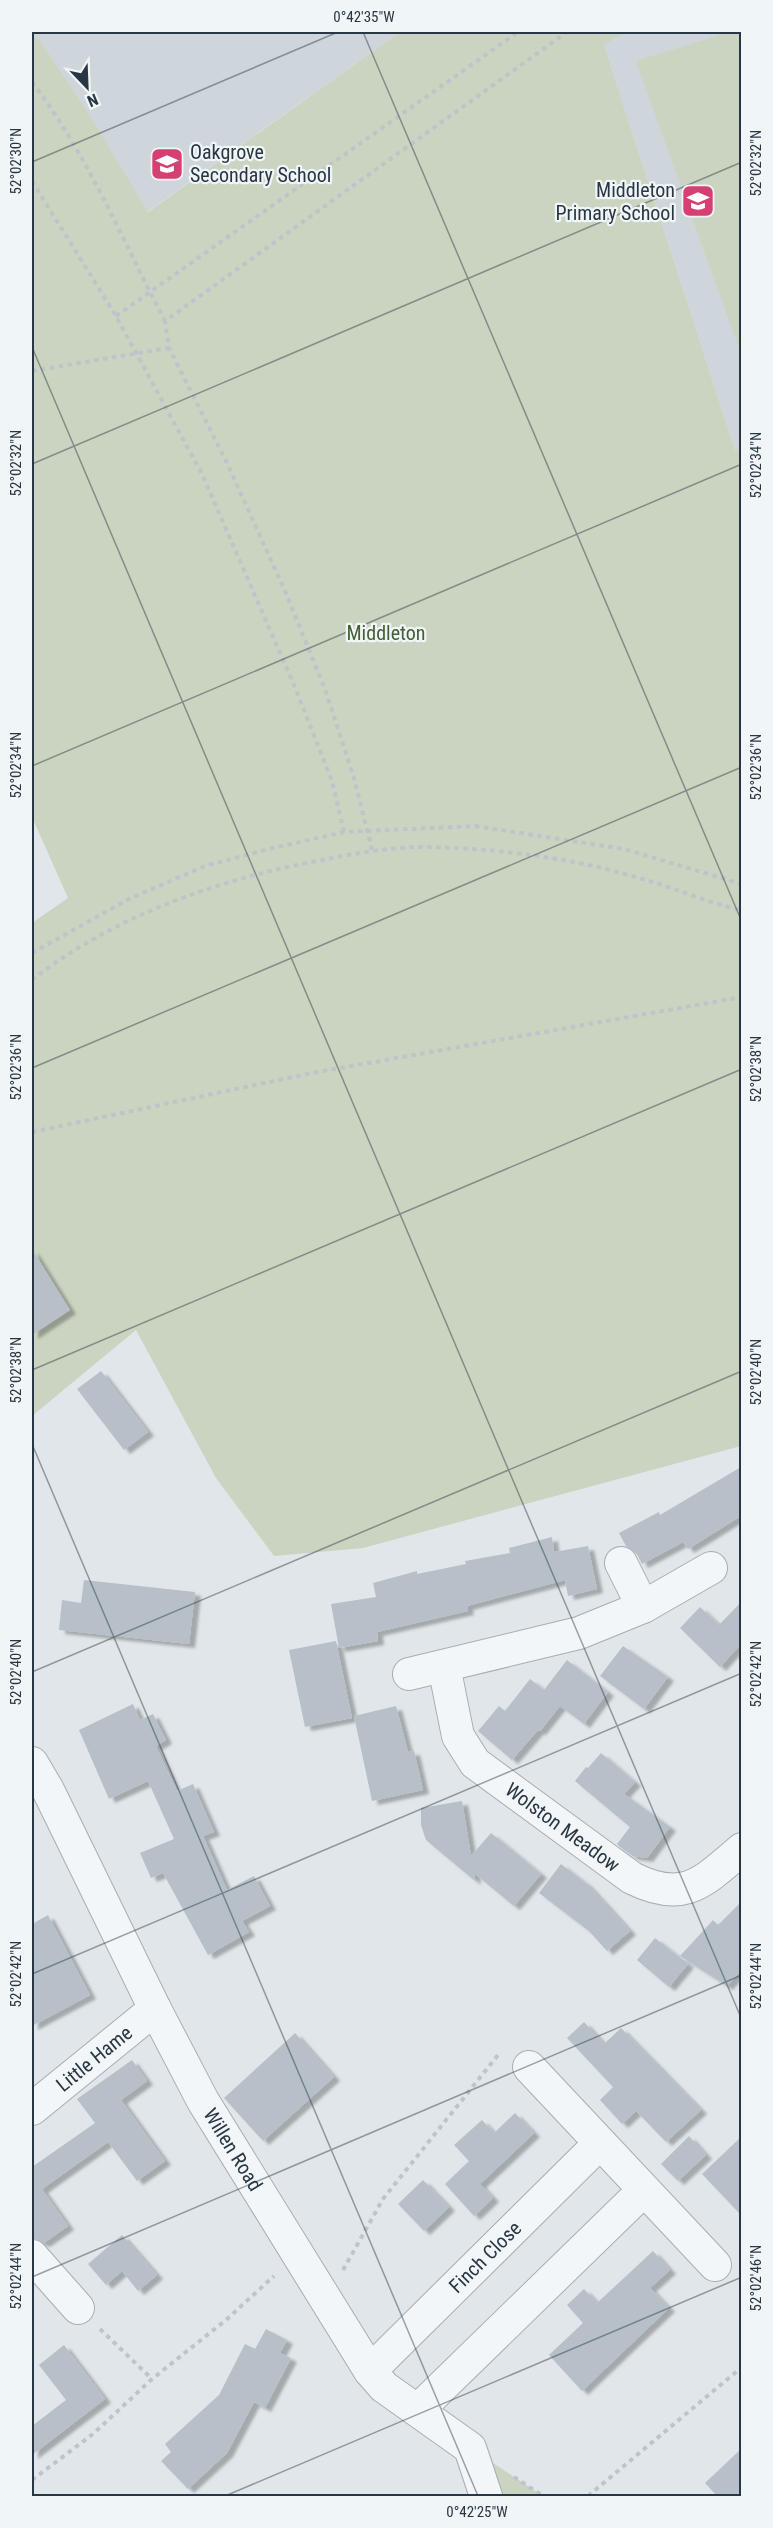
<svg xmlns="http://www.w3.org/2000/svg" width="773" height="2528" font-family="'Roboto Condensed',sans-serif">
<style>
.built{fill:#ced6dc}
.green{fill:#cad4c1}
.building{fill:#b7c0c8;filter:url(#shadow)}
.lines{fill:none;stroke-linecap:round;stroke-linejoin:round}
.minor-casing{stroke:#a5aeb5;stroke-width:34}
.path{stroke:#bec4c9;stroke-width:4;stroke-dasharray:4.5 4.5;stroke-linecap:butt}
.minor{stroke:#f3f6f8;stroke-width:32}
.ticks{fill:none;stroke:#283743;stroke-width:1.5;stroke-opacity:0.45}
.labels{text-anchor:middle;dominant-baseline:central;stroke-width:4.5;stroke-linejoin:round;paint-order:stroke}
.poi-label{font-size:20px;fill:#283743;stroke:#f0f5f7;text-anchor:start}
.park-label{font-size:20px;fill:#445f34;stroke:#f0f5f7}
.street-label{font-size:20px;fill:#283743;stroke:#f0f5f7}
.neatline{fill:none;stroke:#283743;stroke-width:2}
.ticks-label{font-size:15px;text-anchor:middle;fill:#283743}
</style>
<defs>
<filter id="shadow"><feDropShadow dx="6" dy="4" stdDeviation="1.5" flood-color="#0004"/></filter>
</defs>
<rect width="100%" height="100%" fill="#e0e6ea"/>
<path class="built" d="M 32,32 L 400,32 L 147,212 L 91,117 Z
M 627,32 L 741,32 L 742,448 L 735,450 L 604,45 Z"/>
<path class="green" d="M 400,32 L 627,32 L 604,45 L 735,450 L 741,448 L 741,1446 L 363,1548 L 274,1556 L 216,1478 L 136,1330 L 32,1416 L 32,923 L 68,898 L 32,817 L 32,33 L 40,41 L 91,117 L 148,212 Z
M 729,32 L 742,32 L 741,354 L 636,61 Z
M 470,2448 L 543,2496 L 486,2496 Z"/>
<path class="building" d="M 32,1249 L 70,1310 L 32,1335 Z
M 101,1371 L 148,1432 L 124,1450 L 77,1389 Z
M 741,1467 L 741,1516 L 688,1549 L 683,1542 L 642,1564 L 637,1554 L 626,1546 L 619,1533 L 659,1512 L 660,1515 Z
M 552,1537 L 554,1552 L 588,1546 L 597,1589 L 568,1596 L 565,1580 L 467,1606 L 468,1611 L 377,1632 L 378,1641 L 339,1648 L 331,1604 L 376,1597 L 373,1583 L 417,1571 L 417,1574 L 466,1564 L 465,1561 L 510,1553 L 509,1548 Z
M 84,1580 L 195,1592 L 189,1644 L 59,1630 L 62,1600 L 81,1603 Z
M 741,1602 L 741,1644 L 720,1667 L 680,1628 L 700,1607 L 719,1625 Z
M 336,1641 L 352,1718 L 305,1727 L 289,1650 Z
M 623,1646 L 668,1677 L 644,1709 L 600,1676 Z
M 567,1660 L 608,1692 L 584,1724 L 560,1706 L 540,1731 L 538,1730 L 512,1760 L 478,1731 L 499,1706 L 505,1711 L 530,1679 L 544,1690 Z
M 133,1704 L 140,1720 L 153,1714 L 166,1740 L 156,1746 L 177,1791 L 193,1784 L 214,1832 L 203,1836 L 227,1890 L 254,1876 L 270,1906 L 242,1921 L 249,1932 L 208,1955 L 163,1873 L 151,1878 L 140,1853 L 174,1839 L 148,1781 L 109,1799 L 79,1730 Z
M 396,1706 L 408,1752 L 414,1751 L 423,1790 L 372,1801 L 354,1716 Z
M 601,1753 L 635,1782 L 624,1794 L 670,1827 L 647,1858 L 633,1856 L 620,1847 L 617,1844 L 630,1827 L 575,1781 L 586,1767 L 588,1768 Z
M 462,1801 L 471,1856 L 491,1833 L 541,1874 L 514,1906 L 474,1873 L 475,1881 L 426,1840 L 421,1825 L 421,1808 Z
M 561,1864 L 587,1884 L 630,1931 L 607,1951 L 589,1931 L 539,1893 Z
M 741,1902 L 741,1970 L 727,1986 L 680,1956 L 713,1920 L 718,1925 Z
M 48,1915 L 90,1995 L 32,2026 L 32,1924 Z
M 655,1938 L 688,1964 L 669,1987 L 637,1960 Z
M 584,2022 L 604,2044 L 621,2028 L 701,2110 L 666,2142 L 636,2111 L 622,2124 L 600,2100 L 613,2087 L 567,2038 Z
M 295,2033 L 334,2077 L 263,2141 L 224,2098 Z
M 132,2060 L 147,2081 L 121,2100 L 165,2161 L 137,2181 L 108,2142 L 42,2189 L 68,2226 L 44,2243 L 32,2238 L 32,2167 L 95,2123 L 77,2099 Z
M 515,2113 L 534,2133 L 480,2184 L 493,2198 L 474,2216 L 445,2184 L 469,2161 L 454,2145 L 482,2120 L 494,2133 Z
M 689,2136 L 706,2155 L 678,2181 L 661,2164 Z
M 741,2137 L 741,2215 L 702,2174 Z
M 423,2180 L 449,2207 L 424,2231 L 398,2204 Z
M 122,2235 L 157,2275 L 138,2291 L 122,2271 L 106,2285 L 88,2264 Z
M 653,2251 L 670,2270 L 650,2288 L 669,2308 L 582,2391 L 549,2355 L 583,2323 L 567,2305 L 584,2289 L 597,2303 Z
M 266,2329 L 287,2340 L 280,2353 L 291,2358 L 265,2408 L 254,2402 L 227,2453 L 188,2489 L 161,2461 L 171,2452 L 165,2444 L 219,2395 L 245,2344 L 255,2349 Z
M 64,2345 L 105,2399 L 32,2455 L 32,2426 L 66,2400 L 39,2365 Z
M 741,2449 L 741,2496 L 717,2496 L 705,2483 Z"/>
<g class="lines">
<defs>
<g id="minor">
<path d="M 621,1563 L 643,1607"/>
<path id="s1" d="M 444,1666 L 458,1736 L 475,1763 L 632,1878 C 684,1904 702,1883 742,1849"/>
<path d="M 409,1674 L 579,1633 L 643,1607 L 711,1568"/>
<path id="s2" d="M 32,1763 L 48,1790 L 155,2009 L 203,2101 L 370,2371 L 384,2387 L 470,2448 L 486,2496"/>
<path d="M 529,2067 L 715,2265"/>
<path id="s3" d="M 32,2109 L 155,2009"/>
<path d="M 32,2256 L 78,2308"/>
<path id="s4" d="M 370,2371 L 600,2143"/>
<path d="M 418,2410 L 644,2190"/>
</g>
</defs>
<use href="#minor" class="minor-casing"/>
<path class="path" d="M 32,82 C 88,155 122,240 165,321
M 32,181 L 116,316 L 202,474 L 294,685 L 332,781 L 344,832
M 116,316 L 518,32
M 32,371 L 169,348
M 372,850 L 354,778 L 325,689 L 285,591 L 226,461 L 169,348 L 165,321 L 567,32
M 32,953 L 129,899 L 205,866 L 269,849 L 344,832 L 475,826 L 624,849 L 742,884
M 32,980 C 116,914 223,878 327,859 C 357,853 387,848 417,847 C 477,847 539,854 598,867 C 621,873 645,879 668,887 C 692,895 716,905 742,910
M 32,1132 L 312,1073 L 742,997
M 343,2270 L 383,2199 L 498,2055 L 501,2056
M 100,2329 L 152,2379
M 514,2477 L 543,2496
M 32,2480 L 93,2434 L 152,2379 L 226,2320 L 274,2276
M 588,2496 L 742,2367"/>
<use href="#minor" class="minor"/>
</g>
<path class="ticks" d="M 363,32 L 742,922M 32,162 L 338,32M 32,347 L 742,2020M 32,464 L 742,162M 32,766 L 742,464M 32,1068 L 742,767M 32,1370 L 742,1069M 32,1444 L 478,2496M 32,1672 L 742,1371M 32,1974 L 742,1673M 32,2277 L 742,1975M 225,2496 L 742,2277"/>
<defs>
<symbol id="school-square" viewBox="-11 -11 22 22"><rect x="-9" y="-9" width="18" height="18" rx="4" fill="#d53f71" stroke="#f0f5f7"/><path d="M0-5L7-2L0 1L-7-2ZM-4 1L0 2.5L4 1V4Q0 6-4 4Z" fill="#fff"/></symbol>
</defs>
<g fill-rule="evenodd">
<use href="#school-square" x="148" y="145" width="38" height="38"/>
<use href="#school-square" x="679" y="182" width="38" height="38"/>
</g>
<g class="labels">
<g class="poi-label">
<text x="190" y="152">Oakgrove<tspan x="190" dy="23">Secondary School</tspan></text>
<text x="675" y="190" text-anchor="end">Middleton<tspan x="675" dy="23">Primary School</tspan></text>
</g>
<g class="park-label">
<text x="386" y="633">Middleton</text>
</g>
<g class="street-label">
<text stroke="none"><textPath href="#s1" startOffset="212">Wolston Meadow</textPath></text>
<text stroke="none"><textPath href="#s3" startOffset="80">Little Hame</textPath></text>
<text stroke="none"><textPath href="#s2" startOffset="436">Willen Road</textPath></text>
<text stroke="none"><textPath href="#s4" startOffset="162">Finch Close</textPath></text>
</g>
</g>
<rect width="773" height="2528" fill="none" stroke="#f0f5f7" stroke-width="66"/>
<g transform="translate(87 87) rotate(157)" stroke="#f0f5f7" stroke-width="4.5" paint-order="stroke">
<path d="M0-4.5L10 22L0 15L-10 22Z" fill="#283743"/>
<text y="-9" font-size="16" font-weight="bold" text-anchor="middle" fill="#283743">N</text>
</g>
<rect x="33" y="33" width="707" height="2462" class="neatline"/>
<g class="ticks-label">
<text x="364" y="22">0°42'35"W</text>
<text transform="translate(16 161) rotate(-90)" y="5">52°02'30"N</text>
<text transform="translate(756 163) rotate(-90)" y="5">52°02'32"N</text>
<text transform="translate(16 463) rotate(-90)" y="5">52°02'32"N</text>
<text transform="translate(756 465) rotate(-90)" y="5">52°02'34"N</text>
<text transform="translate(16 765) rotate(-90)" y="5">52°02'34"N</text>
<text transform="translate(756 767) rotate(-90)" y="5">52°02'36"N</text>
<text transform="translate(16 1067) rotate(-90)" y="5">52°02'36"N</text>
<text transform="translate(756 1069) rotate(-90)" y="5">52°02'38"N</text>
<text transform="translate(16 1370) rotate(-90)" y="5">52°02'38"N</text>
<text transform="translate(756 1372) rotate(-90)" y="5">52°02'40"N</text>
<text transform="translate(16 1672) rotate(-90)" y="5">52°02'40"N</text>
<text transform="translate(756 1674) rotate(-90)" y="5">52°02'42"N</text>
<text transform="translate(16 1974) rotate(-90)" y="5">52°02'42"N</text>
<text transform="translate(756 1976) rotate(-90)" y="5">52°02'44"N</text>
<text transform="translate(16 2276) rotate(-90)" y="5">52°02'44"N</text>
<text transform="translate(756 2278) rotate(-90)" y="5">52°02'46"N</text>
<text x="477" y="2517">0°42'25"W</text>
</g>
</svg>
